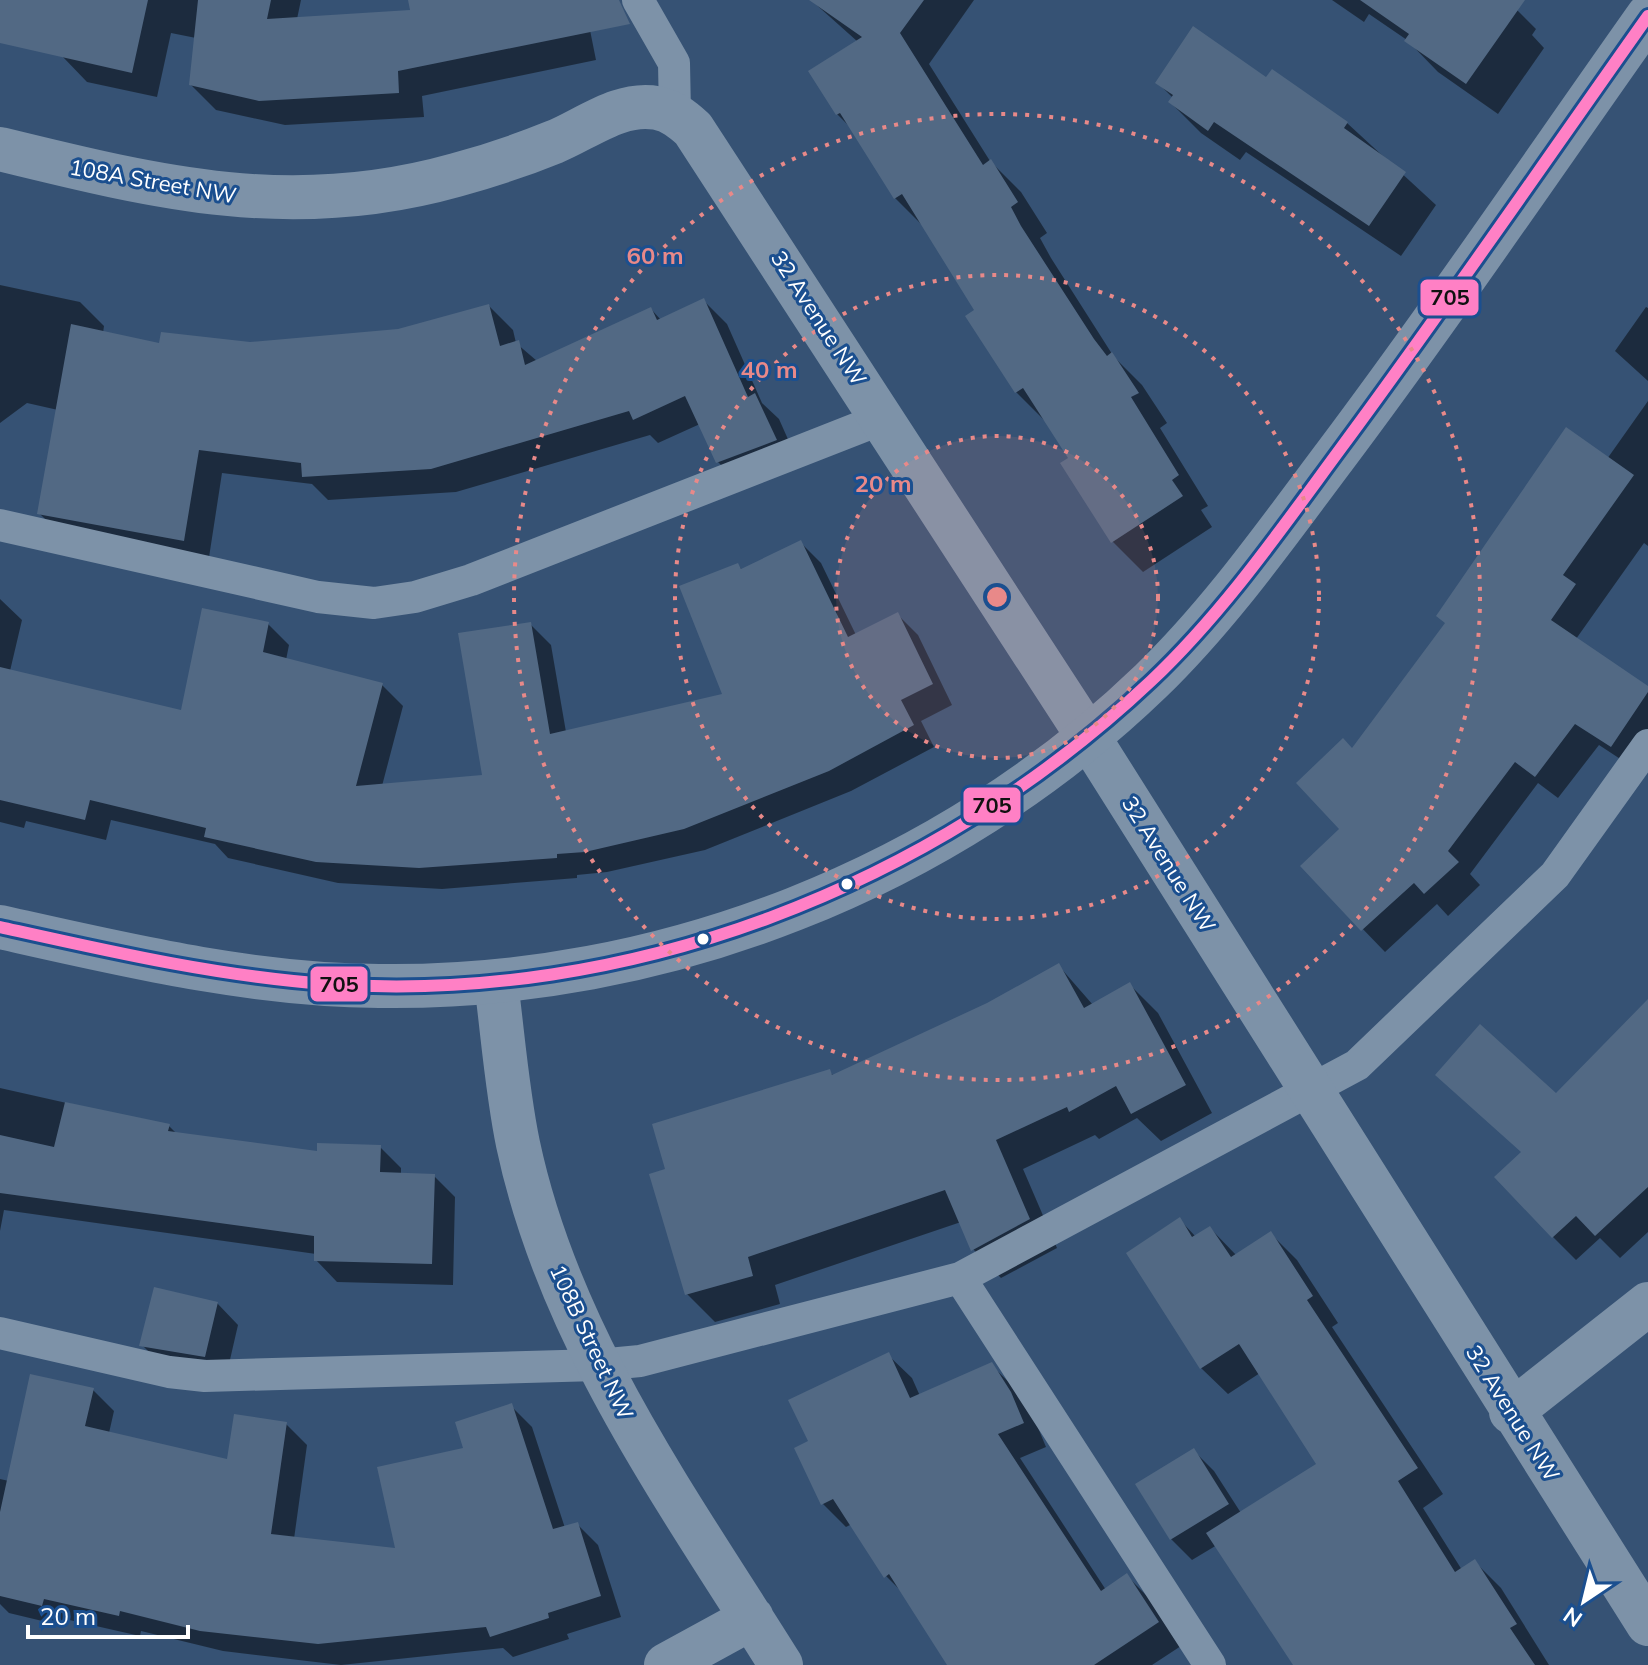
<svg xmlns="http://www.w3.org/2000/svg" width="1648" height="1665" font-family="Mulish,sans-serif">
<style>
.shadow{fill:#0007}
.building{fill:#526984}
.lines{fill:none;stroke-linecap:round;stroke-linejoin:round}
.service{stroke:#7d92a8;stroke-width:32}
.minor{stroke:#7d92a8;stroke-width:44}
.tertiary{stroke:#7d92a8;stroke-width:44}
.bus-1-casing{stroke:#1b4f8f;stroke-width:18}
.bus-1{stroke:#ff80c5;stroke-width:12}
.ring{fill:none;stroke:#e88989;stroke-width:4;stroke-dasharray:4 8}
.bus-dot{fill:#fff;stroke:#1b4f8f;stroke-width:3}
.labels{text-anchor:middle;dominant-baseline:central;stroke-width:6;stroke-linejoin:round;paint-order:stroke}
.street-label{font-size:22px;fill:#fff;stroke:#1b4f8f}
.centre{fill:#e88989;stroke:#1b4f8f;stroke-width:4}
.ring-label{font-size:24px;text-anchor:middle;font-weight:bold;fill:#e88989;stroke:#1b4f8f;stroke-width:6;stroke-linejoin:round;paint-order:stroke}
.line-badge{stroke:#1b4f8f;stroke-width:3}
.pale-badge-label{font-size:22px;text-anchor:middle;font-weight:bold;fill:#111}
</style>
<rect width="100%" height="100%" fill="#365274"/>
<path class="shadow" d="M 0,0 L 301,0 L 297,19 L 412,12 L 427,0 L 584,0 L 596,60 L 422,96 L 424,117 L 285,125 L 216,110 L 191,85 L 196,38 L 171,33 L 157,97 L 87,82 L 62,56 L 0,42 Z
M 811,0 L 974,0 L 929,64 L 990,161 L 1021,192 L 1047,233 L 1040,238 L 1051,258 L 1114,357 L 1142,385 L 1167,423 L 1160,428 L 1208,506 L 1201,510 L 1212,527 L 1143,572 L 1113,542 L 1071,458 L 1046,422 L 1016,392 L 977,310 L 926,229 L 895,198 L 851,128 L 837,114 L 858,42 Z
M 1332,0 L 1507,0 L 1536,29 L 1532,35 L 1544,48 L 1498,114 L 1438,72 L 1407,40 L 1369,14 L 1364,22 Z
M 1157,82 L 1347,123 L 1436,205 L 1401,256 L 1246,152 L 1240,160 L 1201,133 L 1170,102 L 1173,98 Z
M 0,285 L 80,302 L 104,326 L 103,333 L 161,346 L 250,344 L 398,331 L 489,306 L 513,330 L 516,343 L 537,361 L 651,309 L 661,320 L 703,300 L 727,324 L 762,403 L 779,419 L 799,464 L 742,486 L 718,462 L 700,424 L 658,443 L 650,435 L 456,492 L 328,500 L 312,484 L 222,473 L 208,564 L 63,537 L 39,513 L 58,410 L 27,403 L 0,423 Z
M 1646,307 L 1648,308 L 1648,381 L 1615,351 Z
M 1648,401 L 1648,546 L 1644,543 L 1576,639 L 1648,688 L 1648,748 L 1634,768 L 1599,745 L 1558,798 L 1538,783 L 1470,874 L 1480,885 L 1448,916 L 1437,904 L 1385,952 L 1302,866 L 1342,829 L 1353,751 L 1607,459 Z
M 800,542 L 821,563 L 856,635 L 897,614 L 918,635 L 952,705 L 921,721 L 934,747 L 851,791 L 705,850 L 607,872 L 577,875 L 577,878 L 442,889 L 338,883 L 228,858 L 215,844 L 111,820 L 106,840 L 26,821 L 24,828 L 0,822 L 0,599 L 22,620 L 10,671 L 182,712 L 268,624 L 289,645 L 286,660 L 382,685 L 403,706 L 382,786 L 484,777 L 530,624 L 551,645 L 566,732 L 724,695 L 738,565 L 743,571 Z
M 1059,966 L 1093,1005 L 1130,985 L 1158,1013 L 1212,1113 L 1161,1141 L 1137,1118 L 1099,1139 L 1095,1135 L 1023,1169 L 1057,1248 L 1001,1278 L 973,1249 L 961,1222 L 775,1285 L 780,1304 L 715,1322 L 687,1294 L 667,1171 L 829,1072 L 834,1076 L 988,1005 Z
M 1648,1002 L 1648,1232 L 1620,1258 L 1600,1238 L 1576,1260 L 1553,1237 L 1523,1153 L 1556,1095 Z
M 0,1088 L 169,1126 L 177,1134 L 318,1153 L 380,1147 L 401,1168 L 401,1175 L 434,1176 L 455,1197 L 453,1285 L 337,1282 L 316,1260 L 316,1254 L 4,1210 L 0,1231 Z
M 1180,1220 L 1196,1237 L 1210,1228 L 1237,1256 L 1271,1234 L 1297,1260 L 1338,1323 L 1332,1327 L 1443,1494 L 1423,1508 L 1462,1570 L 1475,1562 L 1501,1588 L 1549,1665 L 1294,1665 L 1217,1545 L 1192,1560 L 1171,1539 L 1138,1485 L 1193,1450 L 1214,1471 L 1241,1513 L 1319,1464 L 1260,1373 L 1228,1394 L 1201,1368 Z
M 217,1303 L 238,1325 L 226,1377 L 163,1366 L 142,1345 Z
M 888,1355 L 912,1378 L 920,1396 L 991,1365 L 1015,1388 L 1034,1418 L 1046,1447 L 1020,1458 L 1106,1590 L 1127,1576 L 1150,1599 L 1181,1646 L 1152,1665 L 949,1665 L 905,1595 L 886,1576 L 852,1524 L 846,1527 L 823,1504 L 811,1442 Z
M 93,1390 L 114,1411 L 109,1433 L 229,1462 L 286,1424 L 307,1445 L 294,1539 L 397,1550 L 466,1450 L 511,1406 L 532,1427 L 565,1528 L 577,1524 L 598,1545 L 621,1617 L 567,1634 L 569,1639 L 513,1657 L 503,1648 L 341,1665 L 223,1651 L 141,1631 L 140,1636 L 65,1619 L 63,1626 L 9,1613 L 0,1604 L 0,1479 L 9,1481 Z"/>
<path class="building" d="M 0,0 L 148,0 L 132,73 L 0,43 Z
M 198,0 L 271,0 L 267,19 L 410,10 L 408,0 L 619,0 L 630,24 L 398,71 L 399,93 L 259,101 L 189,85 Z
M 809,0 L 924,0 L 900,33 L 983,165 L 991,159 L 1018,202 L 1011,207 L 1021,226 L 1094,339 L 1107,356 L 1112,352 L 1139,393 L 1131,397 L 1179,475 L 1172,480 L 1183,496 L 1111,543 L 1060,463 L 1068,458 L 1023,388 L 1015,393 L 965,316 L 974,310 L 902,194 L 894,199 L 840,113 L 836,115 L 808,71 L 862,37 Z
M 1360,0 L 1525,0 L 1466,84 L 1404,41 L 1409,34 Z
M 1193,26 L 1266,77 L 1272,69 L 1348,122 L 1344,128 L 1406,172 L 1369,226 L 1214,122 L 1208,131 L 1168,102 L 1173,95 L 1155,83 Z
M 704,298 L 748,397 L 755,393 L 777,440 L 716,463 L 685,396 L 633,420 L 629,411 L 431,469 L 302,477 L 301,463 L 199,450 L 184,541 L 37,514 L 71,324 L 159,343 L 161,332 L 250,342 L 398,329 L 489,304 L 500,346 L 519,340 L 525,365 L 651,307 L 657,320 Z
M 1566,427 L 1634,475 L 1563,575 L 1576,584 L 1551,620 L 1648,686 L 1648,692 L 1611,747 L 1575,724 L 1535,777 L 1515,762 L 1448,851 L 1459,862 L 1424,894 L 1414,883 L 1361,931 L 1300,866 L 1339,829 L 1296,783 L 1343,738 L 1352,748 L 1445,623 L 1436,616 Z
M 801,540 L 848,637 L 898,612 L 933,684 L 901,700 L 914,725 L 829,771 L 684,829 L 585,852 L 557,854 L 557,858 L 419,868 L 316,862 L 204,837 L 206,828 L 90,800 L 85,820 L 0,800 L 0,667 L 181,710 L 202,608 L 269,622 L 263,652 L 383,683 L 356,786 L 482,775 L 458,633 L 531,622 L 550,734 L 722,694 L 679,586 L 738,563 L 741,569 Z
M 1059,963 L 1084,1008 L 1130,982 L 1186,1085 L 1131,1114 L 1116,1086 L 1069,1112 L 1067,1107 L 996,1140 L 1030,1219 L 971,1251 L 945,1190 L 748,1257 L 753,1276 L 685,1295 L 649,1174 L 665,1169 L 652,1124 L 830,1069 L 832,1075 L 987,1003 Z
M 1648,999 L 1648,1187 L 1595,1236 L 1576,1216 L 1552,1238 L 1494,1177 L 1521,1152 L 1435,1075 L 1480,1024 L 1556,1093 Z
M 65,1102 L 170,1124 L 168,1131 L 317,1151 L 317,1143 L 381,1145 L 380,1172 L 435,1174 L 432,1264 L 314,1261 L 314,1236 L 0,1193 L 0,1135 L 54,1147 Z
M 1180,1217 L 1192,1237 L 1210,1226 L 1231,1257 L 1271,1231 L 1313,1296 L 1307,1300 L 1418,1468 L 1398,1481 L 1455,1572 L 1475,1559 L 1517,1624 L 1510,1628 L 1535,1665 L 1293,1665 L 1206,1533 L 1316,1464 L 1239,1344 L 1200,1369 L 1126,1253 Z
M 154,1287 L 218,1302 L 205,1357 L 139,1346 Z
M 889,1352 L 910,1398 L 992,1362 L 1011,1392 L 1024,1423 L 998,1434 L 1101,1591 L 1127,1573 L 1159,1622 L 1094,1665 L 947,1665 L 889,1574 L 884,1578 L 833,1499 L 821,1505 L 794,1448 L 808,1441 L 788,1400 Z
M 30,1374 L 94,1388 L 85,1426 L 227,1459 L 234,1414 L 287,1422 L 271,1534 L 395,1548 L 377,1467 L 463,1448 L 455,1422 L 512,1403 L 553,1529 L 578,1522 L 601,1596 L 548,1613 L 549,1618 L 490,1637 L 486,1627 L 318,1644 L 200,1631 L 120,1611 L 119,1616 L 44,1599 L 42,1606 L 0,1596 L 0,1512 Z
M 1194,1448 L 1229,1504 L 1170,1540 L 1135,1484 Z"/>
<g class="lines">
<path class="service" d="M 638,0 L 674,63 L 675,114
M 0,525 L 318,597 L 374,603 L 415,597 L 471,580 L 884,418
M 960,1278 L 1210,1665
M 0,1333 L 169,1372 L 205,1376 L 598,1365 L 640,1361 L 960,1278 L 1357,1065 L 1555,875 L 1648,745"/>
<path class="minor" d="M 0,149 C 159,188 293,221 456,175 C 489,166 522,155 554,142 C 586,129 620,101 657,108 C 672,111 682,119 693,129 L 1089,738 L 1648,1624
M 496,982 C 503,1036 507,1091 518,1144 C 559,1338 678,1500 781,1665
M 1511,1412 L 1648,1304
M 666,1665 L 752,1618"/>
<path class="tertiary" d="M 0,927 C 125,955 250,985 379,986 C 662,990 947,878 1151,681 C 1221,613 1277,533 1335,456 C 1443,312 1544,163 1648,16"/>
<defs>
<path id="bus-1" d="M 0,927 C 108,951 216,976 327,984 C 628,1005 933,887 1151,681 C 1224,612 1282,528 1341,448 C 1446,306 1546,160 1648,16"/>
</defs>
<use href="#bus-1" class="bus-1-casing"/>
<use href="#bus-1" class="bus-1"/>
</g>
<circle cx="997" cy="597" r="161" fill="#e88989" fill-opacity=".12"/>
<g class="ring">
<circle cx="997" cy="597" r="161"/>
<circle cx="997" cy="597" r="322"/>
<circle cx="997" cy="597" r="483"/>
</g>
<g class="bus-dot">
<circle cx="847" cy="884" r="7"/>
<circle cx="703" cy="939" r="7"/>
</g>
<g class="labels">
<g class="street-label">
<text transform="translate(153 181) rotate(10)">108A Street NW</text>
<text transform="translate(819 318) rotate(57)">32 Avenue NW</text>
<text transform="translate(1169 864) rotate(58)">32 Avenue NW</text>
<text transform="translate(592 1342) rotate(65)">108B Street NW</text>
<text transform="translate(1513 1413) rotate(58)">32 Avenue NW</text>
</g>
</g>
<circle cx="997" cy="597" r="12" class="centre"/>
<g class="ring-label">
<text x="655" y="264">60 m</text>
<text x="769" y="378">40 m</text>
<text x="883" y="492">20 m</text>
</g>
<g class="line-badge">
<rect x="1419" y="278" width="61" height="39" rx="8" fill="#ff80c5"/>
<rect x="962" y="786" width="60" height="38" rx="8" fill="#ff80c5"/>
<rect x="309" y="965" width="60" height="38" rx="8" fill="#ff80c5"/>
</g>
<g class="pale-badge-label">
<text x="1450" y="305">705</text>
<text x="992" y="813">705</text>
<text x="339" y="992">705</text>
</g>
<g transform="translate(1584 1601) rotate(215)" stroke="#1b4f8f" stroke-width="6" paint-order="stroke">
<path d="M0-6L14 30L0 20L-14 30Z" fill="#ffffff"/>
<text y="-12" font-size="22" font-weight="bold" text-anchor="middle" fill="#ffffff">N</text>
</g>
<path d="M28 1625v12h160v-12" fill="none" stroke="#ffffff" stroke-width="4"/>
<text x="40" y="1625" font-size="24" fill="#ffffff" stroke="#1b4f8f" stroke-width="6" paint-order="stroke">20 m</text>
</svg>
